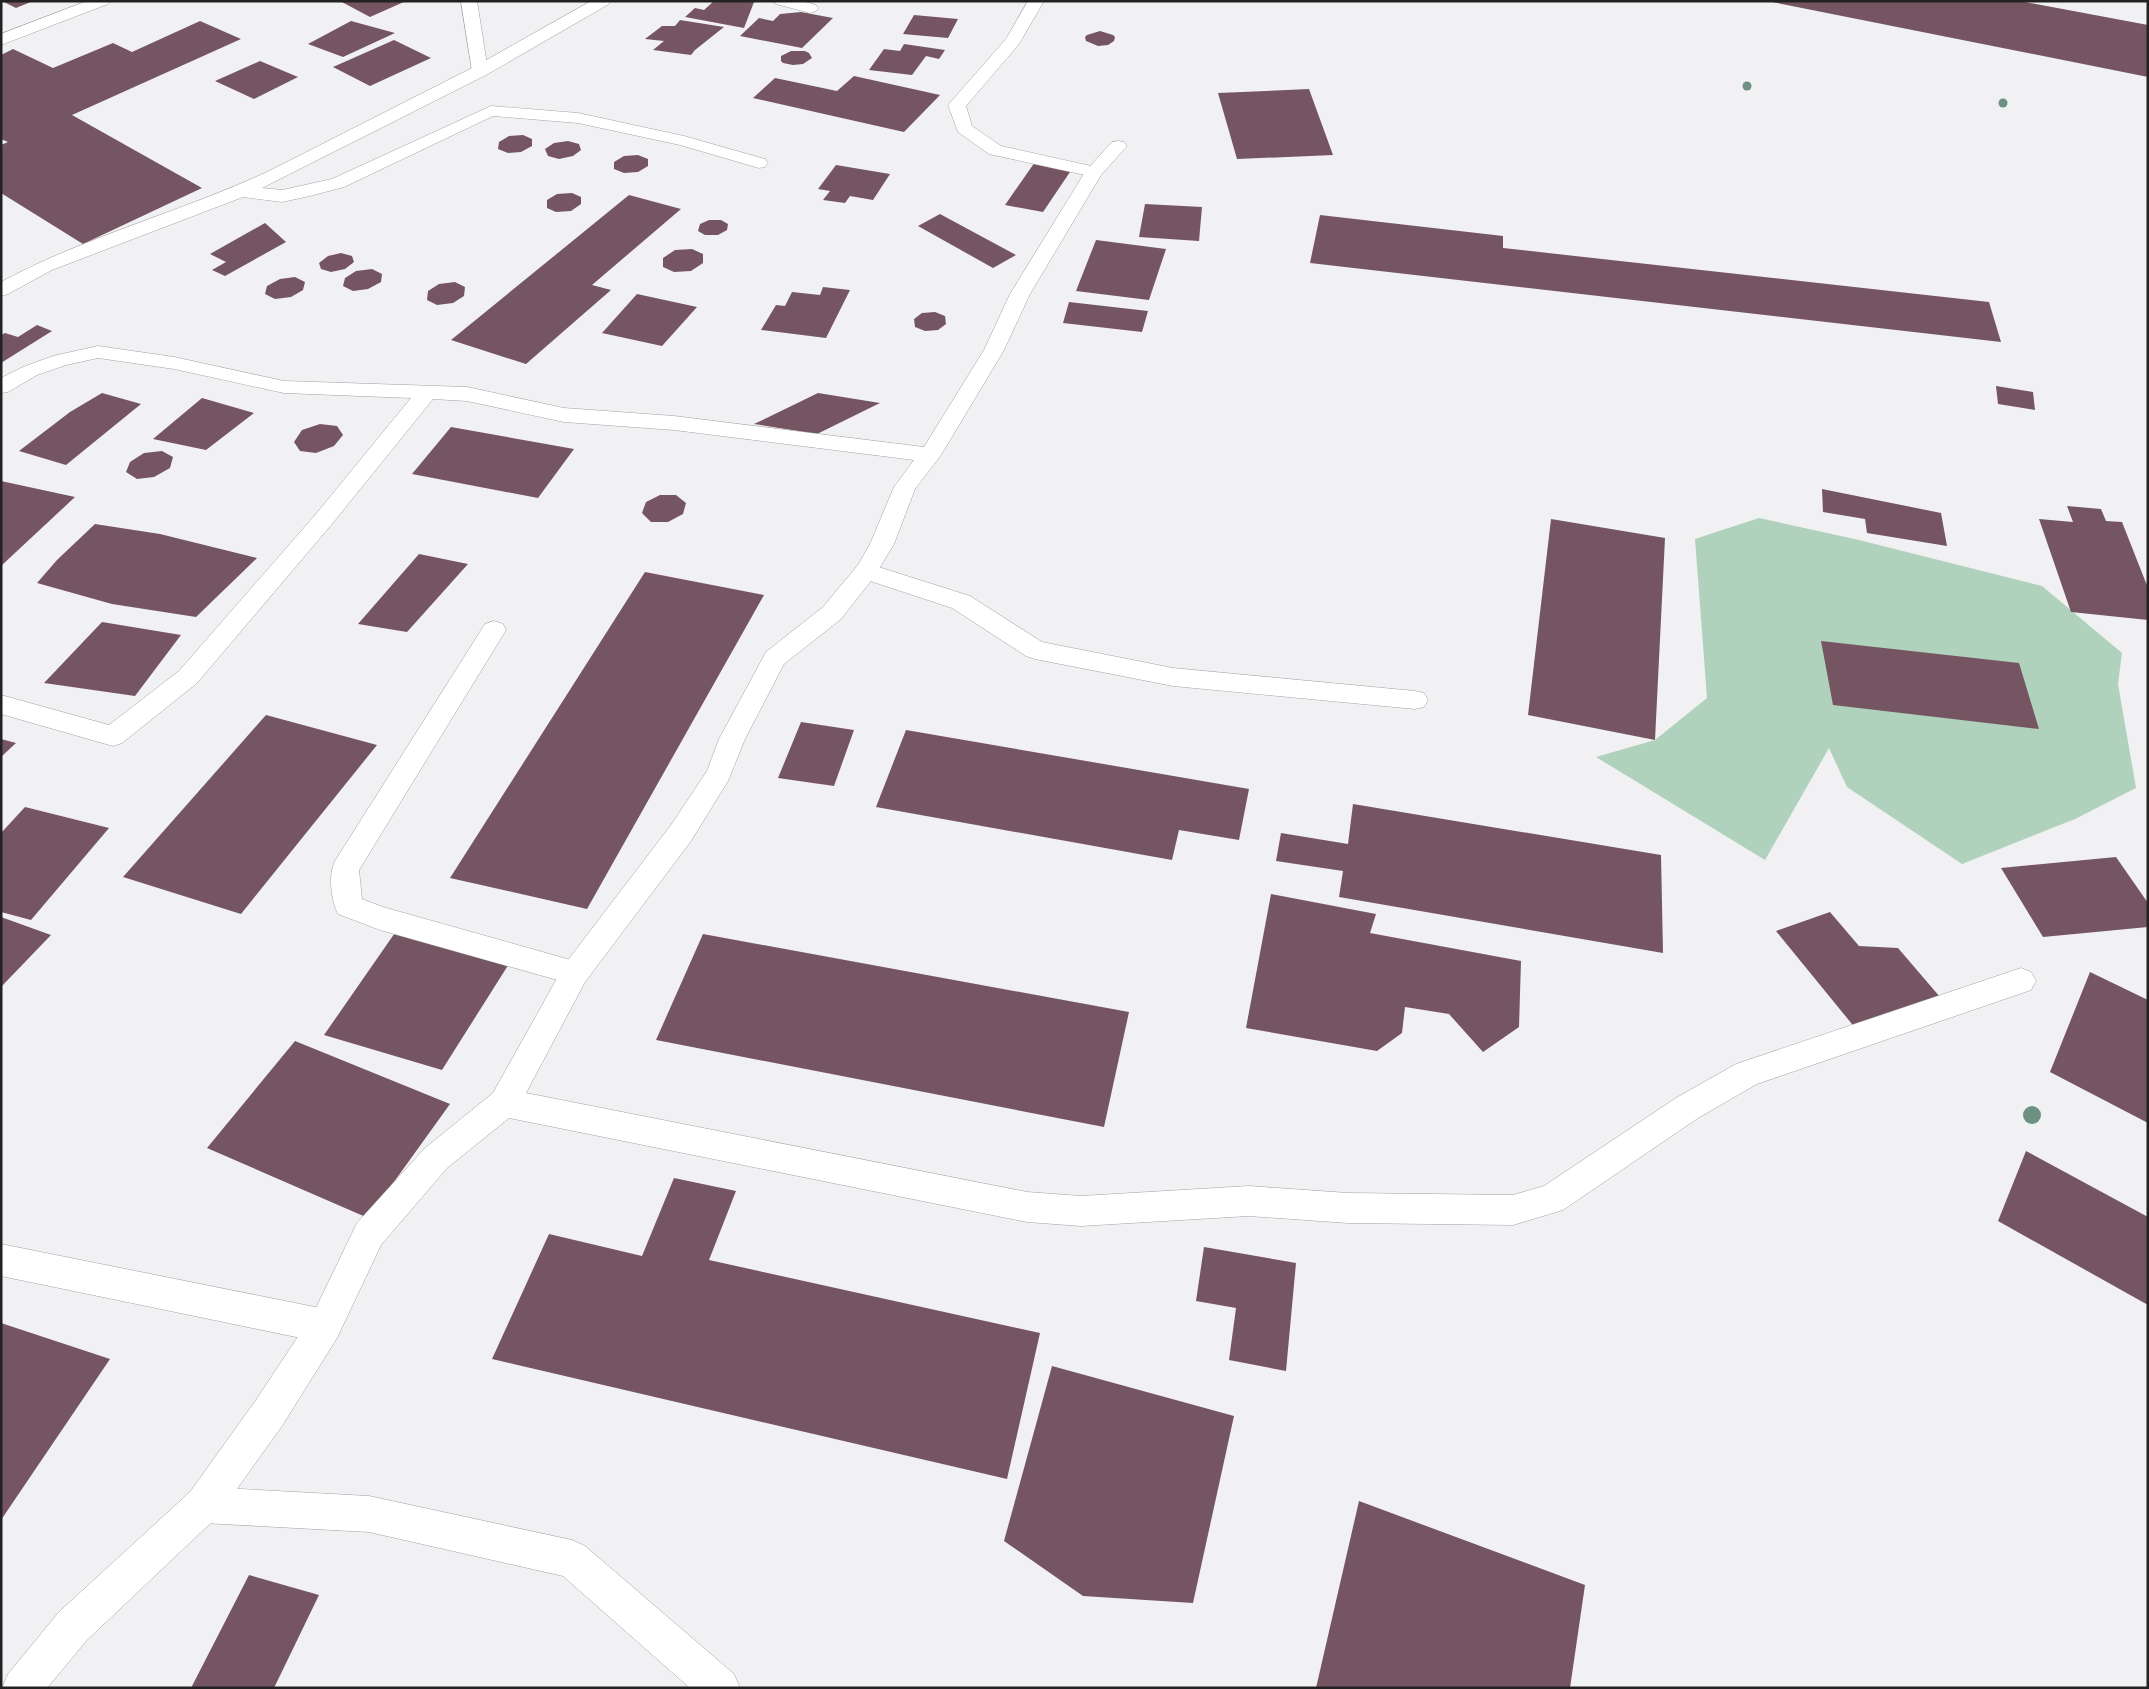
<svg xmlns="http://www.w3.org/2000/svg" width="2149" height="1689" font-family="Merriweather,serif">
<style>
.green{fill:#b0d1bc}
.building{fill:#765563}
.lines{fill:none;stroke-linecap:round;stroke-linejoin:round}
.service-casing{stroke:#a1a1a4;stroke-width:1}
.minor-casing{stroke:#a1a1a4;stroke-width:1}
.service{fill:#fff;fill-rule:evenodd}
.minor{fill:#fff;fill-rule:evenodd}
.tree{fill:#6c9082}
</style>
<rect width="100%" height="100%" fill="#f1f1f4"/>
<path class="green" d="M 1759,518 L 1859,540 L 2042,586 L 2122,653 L 2118,684 L 2136,788 L 2075,819 L 1962,864 L 1847,787 L 1829,748 L 1765,860 L 1596,757 L 1655,740 L 1707,698 L 1695,539 Z"/>
<path class="building" d="M 2,1 L 33,1 L 16,8 Z
M 340,1 L 406,1 L 370,17 Z
M 714,1 L 754,2 L 744,28 L 685,17 L 695,8 L 704,10 Z
M 1767,1 L 2020,1 L 2148,25 L 2148,77 Z
M 801,12 L 833,18 L 802,48 L 740,36 L 759,18 L 773,21 L 780,14 Z
M 914,15 L 958,19 L 948,38 L 903,34 Z
M 680,20 L 724,27 L 695,50 L 691,55 L 653,50 L 664,41 L 645,39 L 662,26 L 675,26 Z
M 200,21 L 241,39 L 72,115 L 202,188 L 83,244 L 1,193 L 1,145 L 8,142 L 1,139 L 1,55 L 13,49 L 53,68 L 113,43 L 132,52 Z
M 351,21 L 395,33 L 343,57 L 308,44 Z
M 1100,31 L 1113,35 L 1115,37 L 1114,41 L 1108,45 L 1098,46 L 1086,41 L 1085,37 L 1087,35 Z
M 394,40 L 431,58 L 370,86 L 333,67 Z
M 904,44 L 945,50 L 939,59 L 926,56 L 912,75 L 869,70 L 884,49 L 900,51 Z
M 791,51 L 805,51 L 809,53 L 812,58 L 803,64 L 793,65 L 783,63 L 781,61 L 781,56 Z
M 260,61 L 298,77 L 254,99 L 215,81 Z
M 854,76 L 940,95 L 904,132 L 753,98 L 775,78 L 837,91 Z
M 1309,89 L 1333,155 L 1237,159 L 1218,93 Z
M 523,135 L 532,139 L 532,146 L 521,152 L 508,153 L 498,149 L 499,142 L 509,136 Z
M 568,141 L 579,144 L 581,150 L 573,156 L 559,159 L 548,156 L 545,149 L 554,143 Z
M 638,155 L 648,159 L 648,166 L 638,172 L 624,173 L 614,169 L 614,162 L 624,156 Z
M 1035,162 L 1072,169 L 1043,212 L 1005,205 Z
M 836,165 L 890,174 L 873,200 L 850,196 L 845,203 L 823,200 L 830,191 L 818,189 Z
M 572,193 L 581,197 L 581,204 L 571,211 L 556,212 L 547,208 L 547,200 L 557,194 Z
M 629,195 L 681,209 L 592,285 L 611,290 L 526,364 L 451,340 Z
M 1145,204 L 1202,207 L 1199,241 L 1139,237 Z
M 940,214 L 1016,255 L 993,268 L 918,226 Z
M 1320,215 L 1503,236 L 1503,248 L 1989,302 L 2001,342 L 1310,263 Z
M 709,220 L 721,220 L 728,224 L 727,230 L 718,235 L 705,235 L 698,231 L 700,224 Z
M 265,223 L 286,242 L 225,276 L 212,270 L 226,262 L 210,254 Z
M 1096,240 L 1166,249 L 1149,300 L 1076,291 Z
M 692,249 L 703,254 L 703,263 L 691,271 L 674,272 L 663,267 L 663,258 L 675,250 Z
M 341,253 L 352,256 L 354,262 L 345,269 L 331,272 L 321,269 L 319,263 L 328,256 Z
M 372,269 L 382,274 L 381,282 L 368,289 L 353,291 L 343,286 L 345,278 L 356,271 Z
M 295,277 L 305,282 L 303,290 L 291,297 L 275,299 L 265,294 L 267,286 L 280,279 Z
M 455,282 L 465,287 L 464,296 L 453,303 L 437,305 L 427,300 L 428,291 L 439,284 Z
M 823,287 L 850,290 L 826,338 L 761,330 L 776,305 L 785,306 L 792,292 L 820,295 Z
M 637,294 L 697,307 L 662,346 L 602,333 Z
M 1069,302 L 1148,311 L 1142,332 L 1063,323 Z
M 935,312 L 945,316 L 946,324 L 938,330 L 925,331 L 915,327 L 914,319 L 922,313 Z
M 37,325 L 52,331 L 1,363 L 1,335 L 5,333 L 18,337 Z
M 1996,386 L 2033,392 L 2035,410 L 1998,404 Z
M 102,393 L 141,404 L 66,465 L 19,451 L 70,412 Z
M 818,393 L 880,403 L 817,434 L 754,424 Z
M 202,398 L 254,413 L 206,450 L 153,439 Z
M 320,424 L 337,426 L 343,435 L 334,446 L 316,453 L 300,451 L 294,442 L 302,430 Z
M 451,427 L 574,449 L 538,498 L 412,474 Z
M 162,451 L 173,457 L 170,468 L 154,477 L 137,479 L 126,472 L 130,462 L 144,453 Z
M 1,481 L 75,497 L 1,566 Z
M 1822,489 L 1941,513 L 1947,546 L 1867,533 L 1865,519 L 1823,512 Z
M 660,495 L 676,495 L 686,503 L 683,514 L 668,522 L 651,522 L 642,513 L 646,502 Z
M 2067,506 L 2101,509 L 2106,521 L 2122,522 L 2148,588 L 2148,620 L 2071,612 L 2039,519 L 2073,522 Z
M 1551,519 L 1665,538 L 1655,740 L 1528,715 Z
M 95,524 L 160,534 L 257,558 L 196,617 L 112,604 L 37,583 L 57,560 Z
M 419,554 L 468,564 L 407,632 L 358,624 Z
M 645,572 L 764,595 L 587,909 L 450,878 Z
M 102,622 L 181,635 L 135,696 L 44,683 Z
M 1821,641 L 2019,663 L 2039,729 L 1833,705 Z
M 266,715 L 377,745 L 241,914 L 123,877 Z
M 801,722 L 854,730 L 834,786 L 778,778 Z
M 906,730 L 1249,789 L 1239,840 L 1179,830 L 1172,860 L 876,807 Z
M 1,739 L 16,743 L 1,757 Z
M 1353,804 L 1661,855 L 1663,953 L 1339,897 L 1343,871 L 1276,861 L 1281,833 L 1348,844 Z
M 25,807 L 109,828 L 31,920 L 1,912 L 1,833 Z
M 2116,857 L 2148,903 L 2148,927 L 2043,937 L 2001,868 Z
M 1271,894 L 1376,914 L 1370,933 L 1521,961 L 1519,1027 L 1483,1052 L 1449,1014 L 1405,1007 L 1402,1033 L 1377,1051 L 1246,1028 Z
M 1830,912 L 1859,946 L 1898,948 L 1940,997 L 1856,1029 L 1776,931 Z
M 1,917 L 51,935 L 1,987 Z
M 399,927 L 512,959 L 442,1070 L 324,1035 Z
M 703,934 L 1129,1012 L 1104,1127 L 656,1040 Z
M 2090,972 L 2148,1000 L 2148,1123 L 2050,1072 Z
M 295,1041 L 450,1104 L 368,1218 L 207,1148 Z
M 2026,1151 L 2148,1217 L 2148,1305 L 1998,1221 Z
M 674,1178 L 736,1191 L 709,1260 L 1040,1333 L 1007,1479 L 492,1359 L 549,1234 L 642,1256 Z
M 1204,1247 L 1296,1263 L 1286,1371 L 1229,1360 L 1236,1308 L 1196,1301 Z
M 1,1323 L 110,1359 L 1,1520 Z
M 1052,1366 L 1234,1416 L 1193,1603 L 1083,1596 L 1004,1541 Z
M 1359,1501 L 1585,1585 L 1570,1688 L 1316,1688 Z
M 249,1575 L 319,1595 L 274,1688 L 191,1688 Z"/>
<g class="lines">
<defs>
<path id="service" d="M 87,1 L 110,1 L 108,4 L 1,45 L 1,34 Z
M 461,1 L 477,1 L 488,71 L 486,75 L 474,75 L 472,71 Z
M 774,1 L 802,1 L 816,5 L 818,8 L 816,11 L 810,13 L 776,4 Z
M 1028,1 L 1044,1 L 1019,44 L 966,106 L 972,126 L 1001,146 L 1100,168 L 1103,172 L 1100,176 L 1094,177 L 989,154 L 958,132 L 948,105 L 1006,39 Z
M 866,563 L 970,596 L 1042,642 L 1173,668 L 1415,691 L 1424,693 L 1428,700 L 1424,707 L 1415,709 L 1173,686 L 1035,659 L 1026,656 L 952,608 L 858,577 L 854,571 L 858,565 Z
M 494,621 L 503,624 L 506,630 L 359,870 L 362,899 L 383,907 L 585,964 L 590,973 L 585,982 L 575,985 L 380,930 L 338,914 C 331,900 328,875 335,861 L 485,624 Z
M 1,1244 L 325,1309 L 337,1314 L 342,1326 L 337,1338 L 325,1343 L 1,1276 Z
M 203,1487 L 369,1496 L 572,1540 L 585,1546 L 734,1674 L 740,1688 L 690,1688 L 563,1576 L 369,1532 L 203,1523 L 190,1518 L 185,1505 L 190,1492 Z"/>
<path id="minor" d="M 591,1 L 611,1 L 609,4 L 486,75 L 262,188 L 282,190 L 332,179 L 491,106 L 578,113 L 684,136 L 765,159 L 768,163 L 765,167 L 759,168 L 680,145 L 578,123 L 493,116 L 344,187 L 310,196 L 282,202 L 243,197 L 52,270 L 8,294 L 1,296 L 1,282 C 86,236 181,212 269,171 L 474,67 Z
M 1118,141 L 1124,142 L 1127,146 L 1101,175 L 1030,294 L 1004,350 L 941,455 L 915,489 L 894,544 L 874,577 L 841,619 L 784,664 L 745,739 L 728,781 L 691,841 L 585,982 L 526,1093 L 1027,1192 L 1081,1196 L 1249,1186 L 1348,1193 L 1513,1195 L 1544,1186 L 1676,1098 L 1736,1064 L 2021,968 L 2031,972 L 2036,981 L 2031,990 L 1757,1084 L 1698,1118 L 1563,1210 L 1513,1225 L 1348,1223 L 1249,1216 L 1081,1226 L 1027,1222 L 509,1118 L 447,1168 L 381,1245 L 337,1338 L 282,1426 L 216,1518 L 87,1640 L 47,1688 L 2,1688 L 8,1674 L 59,1612 L 190,1492 L 256,1400 L 313,1314 L 357,1223 L 425,1148 L 493,1093 L 565,964 L 671,825 L 707,771 L 719,739 L 766,652 L 823,607 L 858,565 L 870,544 L 894,487 L 914,460 L 674,430 L 564,422 L 467,401 L 433,399 L 332,524 L 197,683 L 122,743 L 113,746 L 1,714 L 1,695 L 109,725 L 179,671 L 316,514 L 411,398 L 284,393 L 174,369 L 98,358 L 66,365 L 37,375 L 8,392 L 1,393 L 1,378 L 23,367 L 53,356 L 98,346 L 174,357 L 284,381 L 467,387 L 564,408 L 674,416 L 924,447 L 984,350 L 1010,294 L 1085,172 L 1112,142 Z"/>
</defs>
<use href="#service" class="service-casing"/>
<use href="#minor" class="minor-casing"/>
<use href="#service" class="service"/>
<use href="#minor" class="minor"/>
</g>
<g class="tree">
<circle cx="1747" cy="86" r="4.5"/>
<circle cx="2003" cy="103" r="4.5"/>
<circle cx="2032" cy="1115" r="9"/>
</g>
<rect width="2149" height="1689" fill="none" stroke="#222223" stroke-width="5"/>
</svg>
